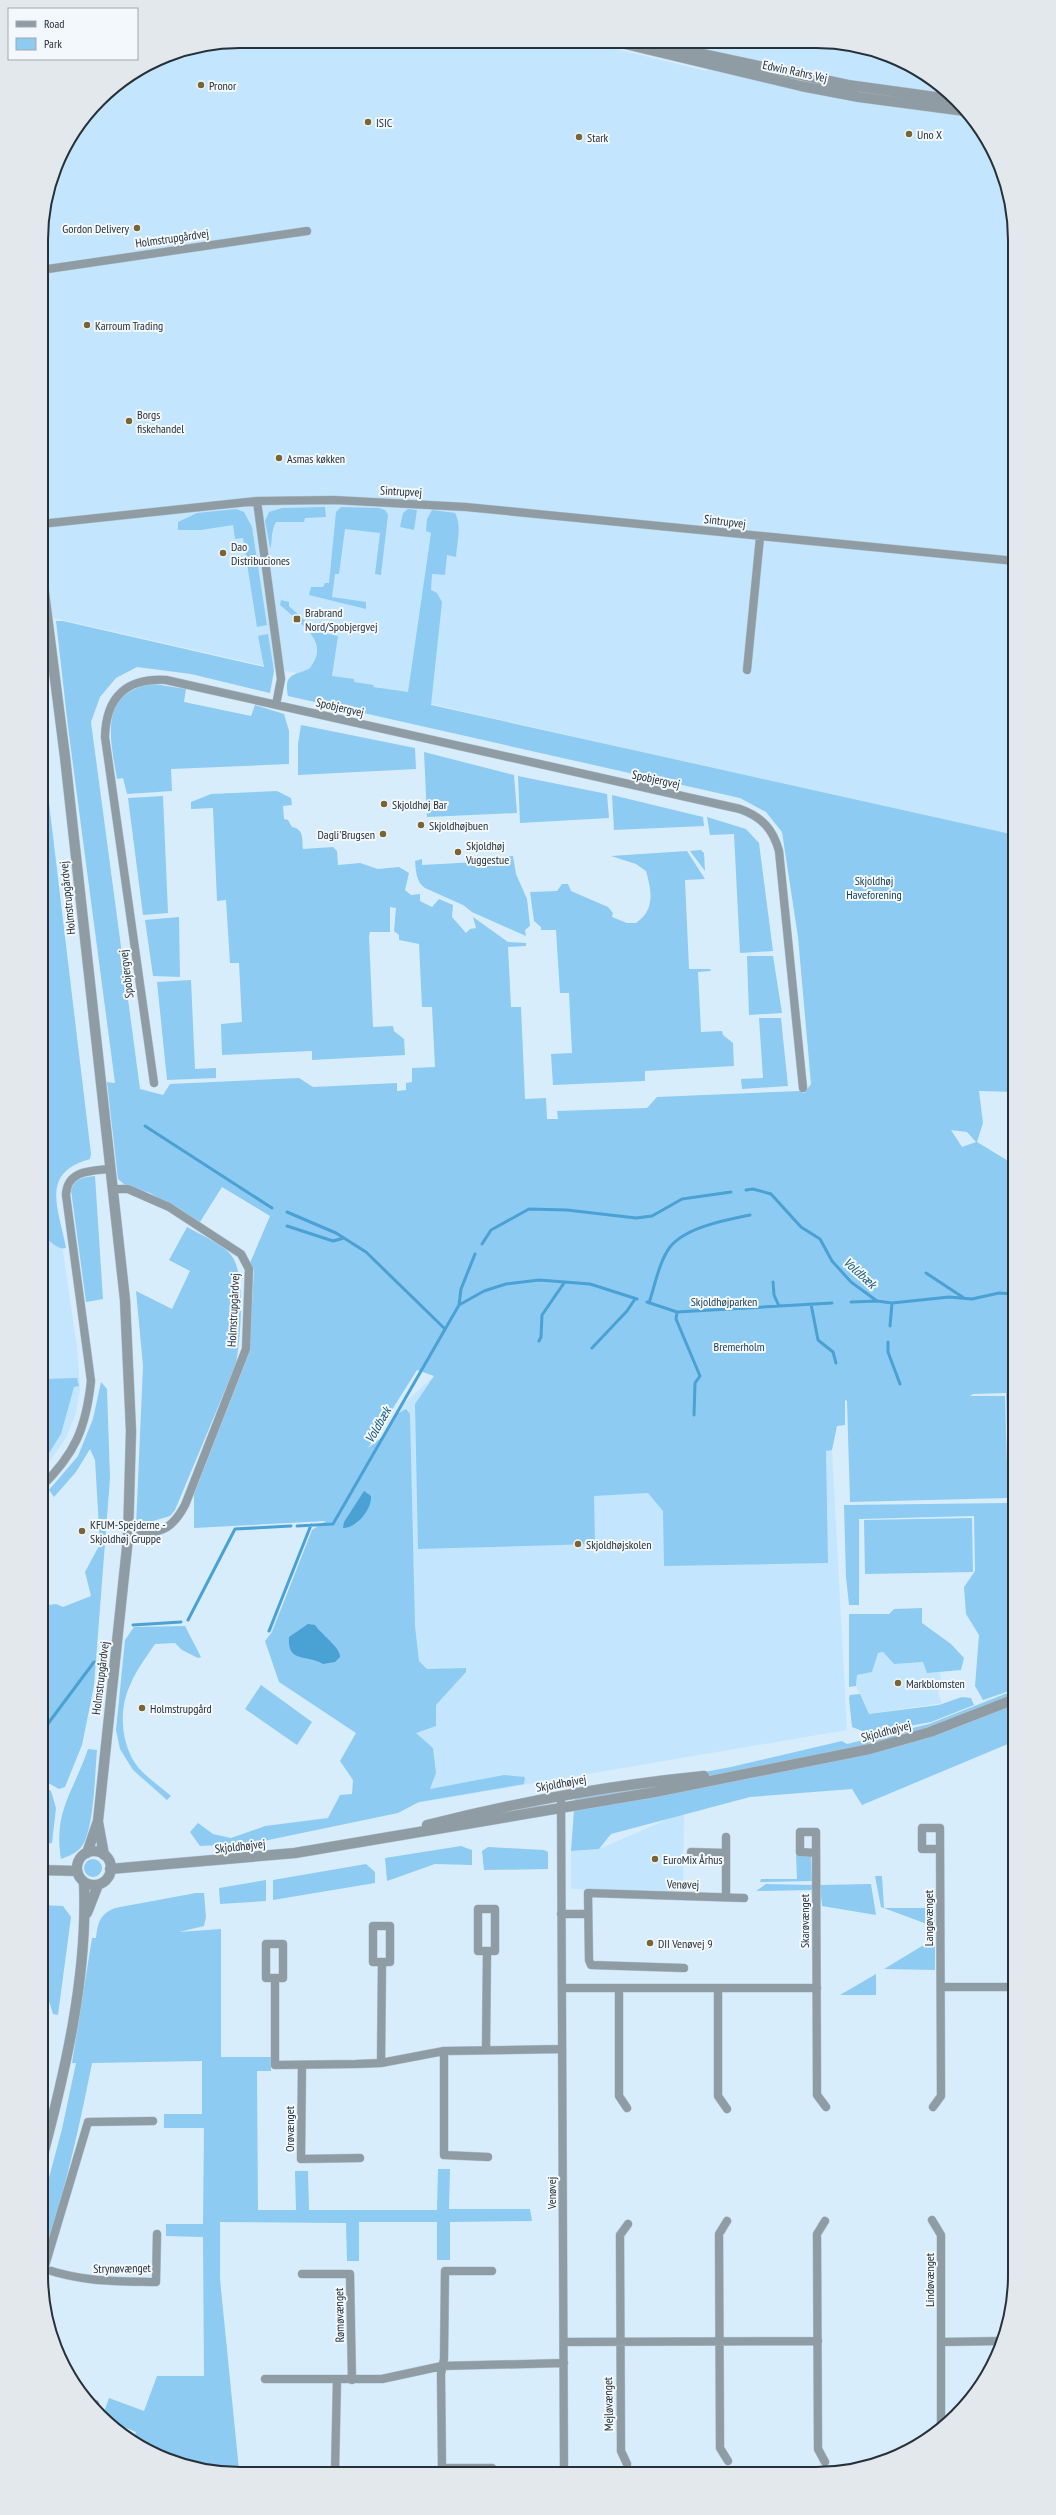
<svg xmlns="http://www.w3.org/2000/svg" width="1056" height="2515" font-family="'PT Sans Narrow',sans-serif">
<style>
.built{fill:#c3e6fe}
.green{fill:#8dcbf2;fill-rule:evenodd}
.water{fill:#4aa1d4}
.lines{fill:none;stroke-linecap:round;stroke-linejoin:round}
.stream{stroke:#4aa1d4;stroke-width:3}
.minor-casing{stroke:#b4c7d5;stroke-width:9}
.tertiary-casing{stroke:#b4c7d5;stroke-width:11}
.minor{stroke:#909ca4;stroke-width:8}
.tertiary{stroke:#909ca4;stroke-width:10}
.poi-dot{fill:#796433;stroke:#f2f8fb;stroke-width:1.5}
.labels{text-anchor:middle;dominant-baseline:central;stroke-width:4;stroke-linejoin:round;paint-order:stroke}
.street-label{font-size:12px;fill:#273139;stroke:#f2f8fb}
.poi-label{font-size:12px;fill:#273139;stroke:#f2f8fb;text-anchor:start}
.park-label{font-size:12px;fill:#173c52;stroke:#f2f8fb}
.water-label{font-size:13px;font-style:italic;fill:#145679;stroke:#f2f8fb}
.rim{fill:none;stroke:#273139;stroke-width:2}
</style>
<rect width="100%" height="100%" fill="#d7edfc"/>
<path class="built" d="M 240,41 L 591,43 L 707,71 L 710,44 L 855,45 L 904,62 L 957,99 L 988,141 L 1008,189 L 1015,240 L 1015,837 L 41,615 L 41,227 L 62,152 L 109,91 L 164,56 Z
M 58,1218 L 77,1347 L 80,1389 L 76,1413 L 66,1438 L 41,1473 L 41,1219 Z
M 589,1375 L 660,1458 L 832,1450 L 847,1730 L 393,1807 L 427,1754 L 268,1630 L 401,1406 L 434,1376 Z
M 883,1652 L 894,1664 L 924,1662 L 927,1673 L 940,1672 L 941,1681 L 938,1692 L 942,1703 L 869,1714 L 856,1686 L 857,1675 L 872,1672 L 878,1653 Z
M 684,1812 L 683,1891 L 571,1889 L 571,1851 L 599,1849 Z"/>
<path class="green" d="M 325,507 L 326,517 L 305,518 L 304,522 L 276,522 C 270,532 273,545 270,548 L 265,521 L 269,512 L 282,508 Z
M 341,507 L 379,508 L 385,510 L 388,515 L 381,575 L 375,574 L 380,533 L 345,529 L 339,574 L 335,574 L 332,597 L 366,602 L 366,609 L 309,595 L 311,587 L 323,587 L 325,583 L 329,583 L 336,512 Z
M 236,509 L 244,512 L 252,527 L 267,625 L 257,627 L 243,538 L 235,539 L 233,525 L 201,530 L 178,530 L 178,522 L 197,513 Z
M 408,509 L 417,510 L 414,530 L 400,527 L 403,513 Z
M 432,510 L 455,513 C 462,526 457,542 456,557 L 447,555 L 445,575 L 432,574 L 431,590 L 437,593 L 442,602 L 431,705 L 1015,835 L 1015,1092 L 979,1091 L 983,1123 L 977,1142 L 1015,1165 L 1015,1689 L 983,1700 L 975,1686 L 979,1635 L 966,1614 L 964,1587 L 975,1571 L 974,1516 L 859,1519 L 859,1605 L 849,1605 L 846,1577 L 844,1505 L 1009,1503 L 1006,1393 L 973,1394 L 970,1396 L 1005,1396 L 1008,1498 L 850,1502 L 847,1401 L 845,1400 L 845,1425 L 837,1426 L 832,1450 L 826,1451 L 828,1563 L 664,1566 L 663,1511 L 648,1493 L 594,1496 L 595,1544 L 418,1549 L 415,1404 L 434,1376 L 476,1376 L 434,1376 L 417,1370 L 368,1448 L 386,1434 L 397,1414 L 406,1409 L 410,1414 L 415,1626 L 419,1661 L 427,1669 L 466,1668 L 466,1672 L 436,1705 L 436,1726 L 416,1733 L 433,1748 L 436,1773 L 430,1789 L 504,1775 L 525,1777 L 524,1784 L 419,1802 L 398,1813 L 254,1843 L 200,1846 L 190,1832 L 198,1823 L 213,1834 L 231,1838 L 265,1826 L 328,1818 L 340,1795 L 352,1794 L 353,1780 L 340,1761 L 356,1733 L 279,1682 L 265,1641 L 272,1632 L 312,1530 L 326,1521 L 194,1528 L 194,1494 L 249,1353 L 254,1270 L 250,1263 L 270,1216 L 222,1187 L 200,1222 L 150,1193 L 125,1185 L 118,1179 L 107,1082 L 115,1083 L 68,727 L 56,621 L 63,621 L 264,667 L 258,636 L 268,634 L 274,671 L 270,693 L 191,674 L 137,667 L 116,678 L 100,697 L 91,722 L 140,1089 L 163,1095 L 170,1084 L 299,1078 L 313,1087 L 397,1083 L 397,1091 L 406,1090 L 406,1083 L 412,1082 L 412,1068 L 435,1067 L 432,1007 L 422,1007 L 419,944 L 399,940 L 399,935 L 394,931 L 396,908 L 390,907 L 390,932 L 370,932 L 369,936 L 373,1027 L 393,1026 L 394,1031 L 404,1039 L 405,1055 L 312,1060 L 312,1051 L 222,1055 L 221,1024 L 242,1022 L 239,963 L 230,963 L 226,900 L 217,901 L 213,808 L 191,809 L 191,802 L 211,794 L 277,791 L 291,798 L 292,805 L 283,806 L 284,819 L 288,820 L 292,827 C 304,829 302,839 303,849 L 333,847 L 337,851 L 338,865 L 360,863 L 378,869 L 399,867 L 409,873 L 405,890 L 411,895 L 420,894 L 420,901 L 432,907 L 439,899 L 453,905 L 452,917 L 466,933 L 470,929 L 476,928 L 473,917 L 508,942 L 526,943 L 526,946 L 508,947 L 511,1007 L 521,1007 L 525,1099 L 546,1098 L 547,1119 L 558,1119 L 557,1111 L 647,1108 L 657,1097 L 799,1091 L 804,1093 L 811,1084 L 798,937 L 782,832 L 766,812 L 740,798 L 288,696 C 283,671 297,676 310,668 C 325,648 314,635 298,621 L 300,618 L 296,615 L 294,617 L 280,605 L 281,600 L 289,602 L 289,606 L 316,631 L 338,636 L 332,676 L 354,679 L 354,682 L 374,685 L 373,687 L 408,692 L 431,533 L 426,531 L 427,519 ZM 951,1130 L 967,1132 L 976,1142 L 962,1147 Z
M 154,684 L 186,689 L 184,702 L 251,716 L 255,705 L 284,714 L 289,731 L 289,764 L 171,769 L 172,791 L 127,794 L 123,778 L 117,779 C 110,738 98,691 154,684 Z
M 301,725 L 415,748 L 416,769 L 298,775 L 298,744 Z
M 41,736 L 91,1154 L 90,1159 C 39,1173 59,1209 66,1248 C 58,1251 48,1239 41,1234 Z
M 424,752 L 514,775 L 517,813 L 427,817 Z
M 518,776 L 607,794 L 609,818 L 520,823 Z
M 612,795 L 703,817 L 704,826 L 614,830 Z
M 163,796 L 168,913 L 143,915 L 128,798 Z
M 707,817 L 746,829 L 759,843 L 773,951 L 740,953 L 734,834 L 710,835 Z
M 701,850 L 704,853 L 705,871 L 690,851 Z
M 687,851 L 705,879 L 685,880 L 689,969 L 710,969 L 711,971 L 698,972 L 701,1032 L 722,1031 L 723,1035 L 733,1043 L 734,1066 L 645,1071 L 645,1081 L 553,1085 L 551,1054 L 572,1053 L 569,993 L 560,993 L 556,930 L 541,930 L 541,927 L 534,921 L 530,892 L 557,891 L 562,884 L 568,884 L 571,891 L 608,907 L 613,913 L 612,917 L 627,923 L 636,923 C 655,910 652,892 646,871 L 636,864 L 611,856 Z
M 513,856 L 516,874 L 527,899 L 530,926 L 525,930 L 526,936 L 472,912 L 463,905 L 425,888 C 416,882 416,871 415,861 L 422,859 L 422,865 L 495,861 L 496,857 Z
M 179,917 L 180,977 L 153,976 L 145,920 Z
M 747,956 L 773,956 L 782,1013 L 749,1015 Z
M 191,980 L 195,1069 L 216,1068 L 216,1078 L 167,1080 L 157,982 Z
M 759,1018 L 781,1018 L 788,1086 L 742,1089 L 741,1079 L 763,1078 Z
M 95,1176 L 103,1299 L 86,1302 L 71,1190 C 75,1178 83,1177 95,1176 Z
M 187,1227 C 199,1234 224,1245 231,1255 C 247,1274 240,1340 236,1364 L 175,1510 L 170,1516 L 136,1526 L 143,1366 L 136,1291 L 172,1309 L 190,1271 L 169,1260 Z
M 77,1378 L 79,1386 L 74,1387 L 61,1434 L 41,1466 L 41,1393 L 44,1379 Z
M 101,1382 L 107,1389 L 110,1478 L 94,1686 L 82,1745 L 65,1787 L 59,1789 L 41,1779 L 41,1606 L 56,1604 L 63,1607 L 91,1596 L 85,1572 L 100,1544 L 95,1460 L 90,1449 L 76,1472 L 54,1497 L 49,1490 L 78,1456 L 93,1419 Z
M 972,1518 L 973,1572 L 865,1574 L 864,1520 Z
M 922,1608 L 922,1623 L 951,1644 L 964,1658 L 961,1670 L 927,1673 L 923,1662 L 894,1664 L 883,1652 L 878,1653 L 872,1672 L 857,1675 L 856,1686 L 849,1687 L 849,1614 L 889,1614 L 894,1609 Z
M 185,1626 L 201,1657 L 198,1658 L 182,1650 L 175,1643 L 155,1644 C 147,1656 137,1669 131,1683 C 119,1707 120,1740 135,1763 C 143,1775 160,1786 171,1796 L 167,1800 L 133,1770 L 120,1749 L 116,1730 L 125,1640 L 134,1627 Z
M 261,1685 L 312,1722 L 297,1745 L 245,1709 Z
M 1015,1690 L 1015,1741 L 862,1805 L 852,1789 L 750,1797 L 611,1834 L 599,1849 L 571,1851 L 575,1796 L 731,1767 L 842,1741 L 847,1744 L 929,1724 Z
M 860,1694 L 869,1714 L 939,1705 L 962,1697 L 971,1698 L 974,1705 L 931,1722 L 892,1729 L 890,1727 L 885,1731 L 869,1736 L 865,1732 L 852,1727 L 849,1698 L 850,1695 Z
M 88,1749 L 97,1750 C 95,1772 94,1830 82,1846 C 77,1853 69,1856 61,1859 C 53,1811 74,1791 88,1749 Z
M 41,1785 L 51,1791 L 56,1808 L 52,1843 L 41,1845 Z
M 461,1846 L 472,1850 L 472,1865 L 435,1864 L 387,1881 L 385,1858 Z
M 488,1847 L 544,1850 L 548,1852 L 548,1869 L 484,1870 L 482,1851 Z
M 796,1854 L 811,1856 L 812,1881 L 760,1882 L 761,1879 L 797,1879 Z
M84 1868a9 9 0 1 1 18 0a9 9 0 1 1-18 0Z
M 366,1864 L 375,1872 L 375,1883 L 273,1900 L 273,1880 Z
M 875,1876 L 882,1876 L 884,1908 L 935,1908 L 935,1927 L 881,1907 Z
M 266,1880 L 266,1901 L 220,1904 L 219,1888 Z
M 766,1884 L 812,1885 L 812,1890 L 756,1891 Z
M 871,1884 L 876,1915 L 822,1906 L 820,1885 Z
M 196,1893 L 204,1893 L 206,1917 L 204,1926 L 179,1932 L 221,1929 L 221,2057 L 271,2057 L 271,2071 L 257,2071 L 258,2210 L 296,2210 L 295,2171 L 308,2171 L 309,2210 L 437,2210 L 438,2169 L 450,2169 L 449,2209 L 530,2209 L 532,2221 L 450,2222 L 450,2260 L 437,2260 L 437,2222 L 359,2222 L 359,2261 L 347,2261 L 346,2223 L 220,2222 L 220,2279 L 239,2470 L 201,2470 L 152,2453 L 133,2440 L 136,2432 L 102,2418 L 109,2398 L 144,2411 L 157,2376 L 204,2376 L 203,2237 L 166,2236 L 166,2224 L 203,2224 L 204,2128 L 164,2128 L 164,2114 L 202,2114 L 202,2061 L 92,2063 C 79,2129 64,2197 41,2261 L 41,2208 L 62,2129 L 76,2063 L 72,2063 L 92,1938 L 96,1938 C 98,1922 100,1914 115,1908 Z
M 41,1905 L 63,1906 L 71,1917 L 58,2015 L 53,2014 L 48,1998 L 41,1996 Z
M 932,1940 L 935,1943 L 935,1970 L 884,1969 Z
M 876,1974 L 876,1995 L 840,1995 Z"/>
<path class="water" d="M 364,1491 L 371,1496 C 372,1509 357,1528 343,1528 L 344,1522 Z
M 308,1624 L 315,1625 C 321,1634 341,1648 340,1657 L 335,1662 L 323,1664 C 307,1654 287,1664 289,1637 Z"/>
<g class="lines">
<path class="stream" d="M 41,967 L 41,952
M 145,1126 L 272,1208
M 746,1190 L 753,1189 L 771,1194 L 801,1227 L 820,1239 L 832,1261 L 851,1282 L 877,1301 L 892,1303 L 949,1297 L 972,1299 L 999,1293 L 1015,1294
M 287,1212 L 336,1233 L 366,1252 L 445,1329
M 287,1226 L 333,1241 L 344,1238
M 482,1244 L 491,1230 L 529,1209 L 567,1210 L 636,1218 L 652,1216 L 682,1199 L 731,1192
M 926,1273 L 964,1298
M 773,1282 L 774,1295 L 779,1306
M 647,1302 L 677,1312 L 832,1303
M 851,1302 L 877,1301
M 649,1303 C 655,1285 659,1262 670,1247 C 686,1227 726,1220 750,1215
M 811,1304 L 818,1340 L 833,1352 L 836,1363
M 459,1305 L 484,1291 L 506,1284 L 539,1280 L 590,1284 L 637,1299
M 677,1312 L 676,1319 L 700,1376 L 695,1383 L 694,1415
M 890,1326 L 892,1303
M 539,1341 L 541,1337 L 542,1315 L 564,1283
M 888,1342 L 888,1352 L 900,1384
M 592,1348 L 627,1311 L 635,1299
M 297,1526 L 333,1524 L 459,1305 L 461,1289 L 475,1254
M 188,1620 L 235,1529 L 291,1526
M 133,1625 L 181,1622
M 269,1631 L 311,1525
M 41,1733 L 94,1662"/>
<defs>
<path id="minor" d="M 41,270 L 307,231
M 257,501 L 281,679 L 276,705
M 41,524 L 257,501 L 334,500 L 466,507 L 1015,561
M 747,670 L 760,537
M 154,1083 L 105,737 C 106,697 126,678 166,680 L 740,809 C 762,817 773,829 779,851 L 803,1088
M 113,1189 L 128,1189 L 169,1207 L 241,1254 L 249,1269 L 246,1349 L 185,1505 C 169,1535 158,1530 128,1538
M 41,1487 C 75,1454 86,1428 91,1381 L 66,1195 C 67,1170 91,1171 110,1169
M 561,1796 L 564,2472
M 726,1837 L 726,1897
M 691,1852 L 726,1853
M 816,1853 L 800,1852 L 800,1832 L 816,1832 L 817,2095 L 826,2107
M 561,1914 L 588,1914
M 684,1968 L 591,1965 L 589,1960 L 588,1893 L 744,1898
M 275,1978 L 266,1978 L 266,1944 L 283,1944 L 283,1978 L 275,1978 L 275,2065 L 356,2064 L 381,2063 L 444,2051 L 562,2049
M 941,1987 L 1015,1987
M 562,1988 L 817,1988
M 619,1988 L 619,2096 L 627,2108
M 718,1988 L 718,2096 L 727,2109
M 486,2049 L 487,1951 L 495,1951 L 495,1909 L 478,1909 L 478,1951 L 487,1951
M 444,2051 L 444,2155 L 488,2157
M 381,2063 L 382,1962 L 390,1962 L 390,1926 L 373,1926 L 373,1962 L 382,1962
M 302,2065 L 301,2159 L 360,2158
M 933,2107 L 941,2096 L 940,1828 L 922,1828 L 922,1849 L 940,1849
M 932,2220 L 941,2235 L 941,2427
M 727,2221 L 719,2234 L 720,2448 L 728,2461
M 825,2221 L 817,2234 L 818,2449 L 825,2462
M 45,2269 C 83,2282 116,2281 156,2282 L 157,2234
M 302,2274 L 350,2274 L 352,2380
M 41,2279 L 88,2122 L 153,2121
M 564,2342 L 818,2341
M 941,2342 L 1002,2341
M 265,2379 L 382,2379 L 442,2366 L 564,2363
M 89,2402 L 95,2404
M 627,2464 L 621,2451 L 620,2235 L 628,2224
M 492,2468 L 442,2468 L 441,2374 L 444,2359 L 445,2271 L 492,2271
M 335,2471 L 337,2380"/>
<path id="tertiary" d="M 621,43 L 801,86 L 859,97 L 965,111
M 656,44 L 848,85 L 957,100
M 41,569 L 65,757 L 125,1300 L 131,1431 L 128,1538 L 98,1821 L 87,1853
M 98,1822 L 104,1855
M 427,1825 C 518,1802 611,1785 704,1776
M77 1868a17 17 0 1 1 34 0a17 17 0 1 1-34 0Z
M 110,1869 L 295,1853 L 655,1792 L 870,1749 L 930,1732 L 1015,1699
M 41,1870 L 77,1871
M 87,1913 L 98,1885
M 41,2162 C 65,2073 88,1975 84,1882"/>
</defs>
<use href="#minor" class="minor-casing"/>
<use href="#tertiary" class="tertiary-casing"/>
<use href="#minor" class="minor"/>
<use href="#tertiary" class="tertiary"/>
</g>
<g class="poi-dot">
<circle cx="201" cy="85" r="4"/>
<circle cx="368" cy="122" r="4"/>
<circle cx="909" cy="134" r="4"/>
<circle cx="579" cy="137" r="4"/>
<circle cx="137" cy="228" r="4"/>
<circle cx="87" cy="325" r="4"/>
<circle cx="129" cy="421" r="4"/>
<circle cx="279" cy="458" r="4"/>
<circle cx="223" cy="553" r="4"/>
<rect x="293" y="615" width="8" height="8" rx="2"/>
<circle cx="384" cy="804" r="4"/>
<circle cx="421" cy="825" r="4"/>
<circle cx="383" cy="834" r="4"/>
<circle cx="458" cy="852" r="4"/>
<circle cx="82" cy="1531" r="4"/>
<circle cx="578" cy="1544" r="4"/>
<circle cx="898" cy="1683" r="4"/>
<circle cx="142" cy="1708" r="4"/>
<circle cx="655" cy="1859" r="4"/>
<circle cx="650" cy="1943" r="4"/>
</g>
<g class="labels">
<g class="street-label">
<text transform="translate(795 71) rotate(12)">Edwin Rahrs Vej</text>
<text transform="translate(172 238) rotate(-8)">Holmstrupgårdvej</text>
<text transform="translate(401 491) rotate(3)">Sintrupvej</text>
<text transform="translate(725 521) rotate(7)">Sintrupvej</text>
<text transform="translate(340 707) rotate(13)">Spobjergvej</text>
<text transform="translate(656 779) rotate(12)">Spobjergvej</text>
<text transform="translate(67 898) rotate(-96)">Holmstrupgårdvej</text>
<text transform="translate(126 974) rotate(-97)">Spobjergvej</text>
<text transform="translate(233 1310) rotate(-87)">Holmstrupgårdvej</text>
<text transform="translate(100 1678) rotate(-83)">Holmstrupgårdvej</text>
<text transform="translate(886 1731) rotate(-15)">Skjoldhøjvej</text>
<text transform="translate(561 1783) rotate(-10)">Skjoldhøjvej</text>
<text transform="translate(240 1846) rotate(-6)">Skjoldhøjvej</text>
<text transform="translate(683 1884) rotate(1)">Venøvej</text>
<text transform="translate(928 1918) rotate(-90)">Langøvænget</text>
<text transform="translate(804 1921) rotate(-90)">Skarøvænget</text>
<text transform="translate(289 2129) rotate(-90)">Orøvænget</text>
<text transform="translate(551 2193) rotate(-90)">Venøvej</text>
<text transform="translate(122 2268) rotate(-1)">Strynøvænget</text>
<text transform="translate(929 2280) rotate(-90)">Lindøvænget</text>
<text transform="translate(339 2315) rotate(-91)">Rømøvænget</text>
<text transform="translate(608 2404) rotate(-91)">Mejløvænget</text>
</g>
<g class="poi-label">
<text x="209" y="85">Pronor</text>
<text x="376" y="122">ISIC</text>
<text x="917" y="134">Uno X</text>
<text x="587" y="137">Stark</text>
<text x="129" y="228" text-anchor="end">Gordon Delivery</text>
<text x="95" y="325">Karroum Trading</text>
<text x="137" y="414">Borgs<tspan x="137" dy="14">fiskehandel</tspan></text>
<text x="287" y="458">Asmas køkken</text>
<text x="231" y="546">Dao<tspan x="231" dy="14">Distribuciones</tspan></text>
<text x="305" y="612">Brabrand<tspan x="305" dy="14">Nord/Spobjergvej</tspan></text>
<text x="392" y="804">Skjoldhøj Bar</text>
<text x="429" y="825">Skjoldhøjbuen</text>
<text x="375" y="834" text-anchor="end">Dagli'Brugsen</text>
<text x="466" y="845">Skjoldhøj<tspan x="466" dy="14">Vuggestue</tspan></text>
<text x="90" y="1524">KFUM-Spejderne -<tspan x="90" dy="14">Skjoldhøj Gruppe</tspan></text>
<text x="586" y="1544">Skjoldhøjskolen</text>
<text x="906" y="1683">Markblomsten</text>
<text x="150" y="1708">Holmstrupgård</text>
<text x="663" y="1859">EuroMix Århus</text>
<text x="658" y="1943">DII Venøvej 9</text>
</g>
<g class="park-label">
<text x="874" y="880">Skjoldhøj<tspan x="874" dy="14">Haveforening</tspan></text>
<text x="724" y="1301">Skjoldhøjparken</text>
<text x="739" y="1346">Bremerholm</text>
</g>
<g class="water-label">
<text transform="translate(860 1273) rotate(42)">Voldbæk</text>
<text transform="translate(378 1425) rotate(-60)">Voldbæk</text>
</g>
</g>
<path d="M0 0H1056V2515H0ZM240 48H816A192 192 0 0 1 1008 240V2275A192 192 0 0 1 816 2467H240A192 192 0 0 1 48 2275V240A192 192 0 0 1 240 48Z" fill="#e2e8eb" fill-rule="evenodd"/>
<path class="rim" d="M240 48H816A192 192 0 0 1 1008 240V2275A192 192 0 0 1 816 2467H240A192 192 0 0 1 48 2275V240A192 192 0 0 1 240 48Z"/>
<rect x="8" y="8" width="130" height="52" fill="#f2f8fb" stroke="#a1a8ad"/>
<rect x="16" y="21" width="20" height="6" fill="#909ca4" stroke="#a1a8ad"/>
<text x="44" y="28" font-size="12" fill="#273139">Road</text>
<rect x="16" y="38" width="20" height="12" fill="#8dcbf2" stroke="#a1a8ad"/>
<text x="44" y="48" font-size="12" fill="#273139">Park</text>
</svg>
